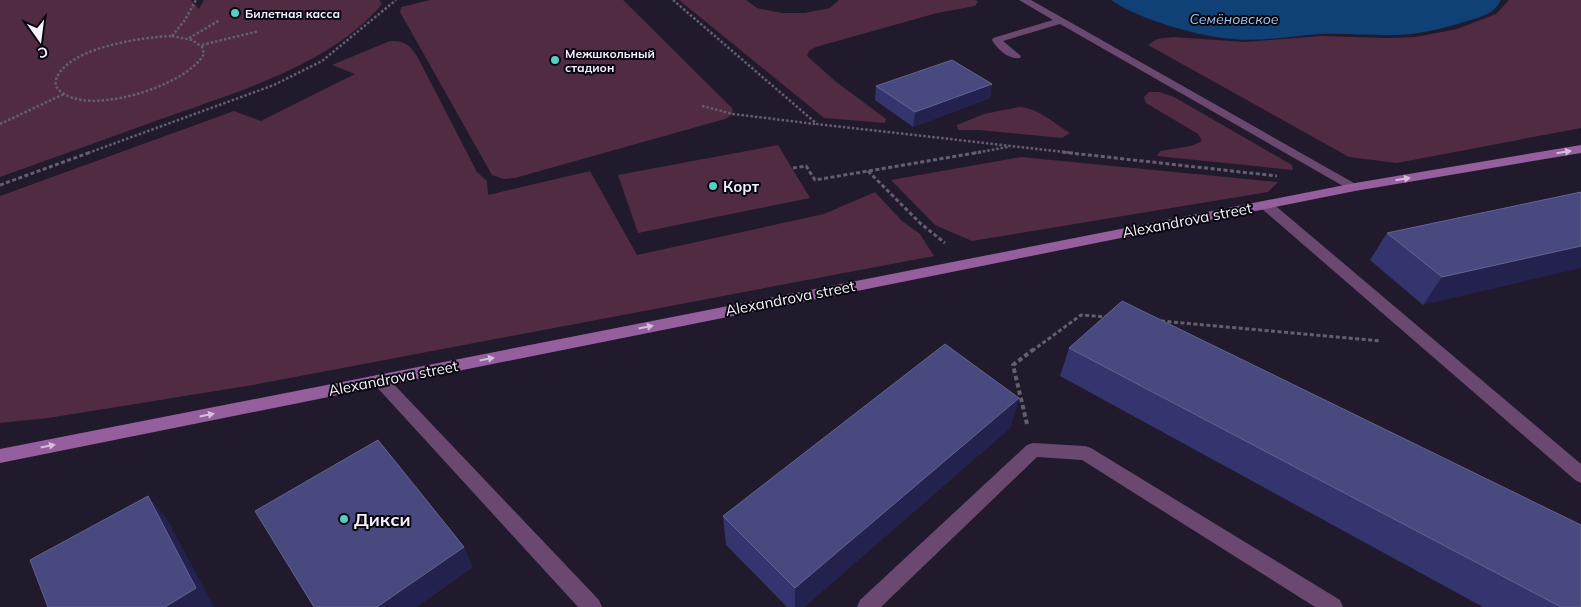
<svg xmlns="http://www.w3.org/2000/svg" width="1581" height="607" font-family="Mulish,sans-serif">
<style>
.green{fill:#512b42}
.water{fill:#0f4076}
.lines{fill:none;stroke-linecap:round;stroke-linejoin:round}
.path-far2{stroke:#645f6f;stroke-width:2.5;stroke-dasharray:2.5 2;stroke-linecap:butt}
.path-far1{stroke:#645f6f;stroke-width:3;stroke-dasharray:4 2.5;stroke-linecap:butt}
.path{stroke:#645f6f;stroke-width:4;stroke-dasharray:4.5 3;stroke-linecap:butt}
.lane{fill:#6a486f;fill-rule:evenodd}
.secondary{fill:#955e9d;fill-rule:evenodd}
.wall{fill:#34356f}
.shaded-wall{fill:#23224e}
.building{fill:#48497e;stroke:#636492}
.oneway{fill:#d3bedc}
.poi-dot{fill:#57cec2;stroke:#09070e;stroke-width:2}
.labels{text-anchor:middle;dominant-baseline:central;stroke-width:4;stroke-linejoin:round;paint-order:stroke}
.far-poi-label{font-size:12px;font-weight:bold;fill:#f5f1fe;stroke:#09070e;text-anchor:start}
.far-water-label{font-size:14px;font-style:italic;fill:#9fc6f7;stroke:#09070e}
.poi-label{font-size:15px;font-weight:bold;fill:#f5f1fe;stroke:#09070e;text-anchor:start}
.street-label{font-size:15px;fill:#f5f1fe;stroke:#09070e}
.near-poi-label{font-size:18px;font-weight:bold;fill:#f5f1fe;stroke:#09070e;text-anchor:start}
</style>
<rect width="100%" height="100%" fill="#201a2c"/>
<path class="green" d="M 0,0 L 191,0 L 199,9 L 204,0 L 379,0 L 382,4 C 333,64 232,94 161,119 C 108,138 54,158 0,177 Z
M 430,0 L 623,0 L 732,108 L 733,114 L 725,119 L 515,178 L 503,179 L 492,175 L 400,12 L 401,7 Z
M 679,0 L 746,0 L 757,8 L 782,13 L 805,13 L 830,8 L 839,0 L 976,0 L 978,2 L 975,6 L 937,13 L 816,47 L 809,51 L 807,56 L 835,81 L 886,119 L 885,123 L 824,118 Z
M 1509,0 L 1581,0 L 1581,128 L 1397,163 L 1349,157 L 1148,45 L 1157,39 L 1173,37 L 1245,42 L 1321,36 L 1388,38 L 1416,37 L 1457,29 L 1496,14 Z
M 390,41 C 405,41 409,44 417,56 L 477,172 L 487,181 L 488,195 L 590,171 L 637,255 L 824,214 L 875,192 L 902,221 L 920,234 L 934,256 L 253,385 L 48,418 L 0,423 L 0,196 L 234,111 L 261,121 L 355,74 L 332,65 Z
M 1149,92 L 1159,92 L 1174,97 L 1292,165 L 1293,170 L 1157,156 L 1160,151 L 1191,146 L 1202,141 L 1198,134 L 1146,103 L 1144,97 Z
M 1019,107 C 1037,107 1055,124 1070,133 L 1062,138 L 979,130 L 958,130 L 957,125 L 984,114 Z
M 778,145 L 810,198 L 638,233 L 618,175 Z
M 1021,157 L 1278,182 L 1268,192 L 972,241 L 935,225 L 891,180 Z"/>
<path class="water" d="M 1111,0 L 1501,0 C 1495,13 1483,16 1471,20 C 1452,26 1432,31 1412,34 C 1382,37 1351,33 1321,34 C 1291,36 1263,42 1233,39 C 1201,37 1137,19 1111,0 Z"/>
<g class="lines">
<path class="path-far2" d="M 673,0 L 817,124 L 1073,153
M 172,36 L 192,40 L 202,47 L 204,54 C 187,86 88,117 60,91 C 55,87 55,82 57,77 C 71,47 143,37 172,36 Z
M 172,36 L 185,20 L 196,0
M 189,38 L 220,20
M 202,45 L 259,31
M 702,106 L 733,114 L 815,124
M 0,124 L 64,94
M 88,153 L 274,85 L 322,61 L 396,0
M 974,153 L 1008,147"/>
<path class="path-far1" d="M 1062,152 L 1277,176
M 793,168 L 806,166 L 815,180 L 981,152
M 868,171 L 920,223 L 945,243
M 0,185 L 91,152
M 1161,321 L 1381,341
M 1032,351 L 1081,315 L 1107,317"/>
<path class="path" d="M 1027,424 L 1013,365 L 1034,349"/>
<path class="lane" d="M 1019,0 L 1031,0 L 1361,187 L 1360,190 L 1350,190 L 1060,24 L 1003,41 L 1021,56 L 1020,58 C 1009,60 997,49 992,40 L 993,38 L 1053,20 Z
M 1266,201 L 1271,202 L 1581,464 L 1581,483 L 1575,480 L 1261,208 L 1259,205 L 1261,202 Z
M 380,374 L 386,376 L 599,600 L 602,607 L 578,607 L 374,384 L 372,380 L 374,376 Z
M 1033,443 L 1085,446 L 1091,448 L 1340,600 L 1343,607 L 1315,607 L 1082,460 L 1037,457 L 881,607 L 857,607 L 860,600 L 1027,445 Z"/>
<path class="secondary" d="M 1581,145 L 1581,153 L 1355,191 L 0,463 L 0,449 L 1355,183 Z"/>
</g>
<path class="wall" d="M 992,84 L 990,98 L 913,127 L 875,100 L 876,86 Z
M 1581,192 L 1423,305 L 1370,260 L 1387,233 Z
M 1069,348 L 1581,607 L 1483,607 L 1060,376 Z
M 1011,427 L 804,607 L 787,607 L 726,545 L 723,516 Z"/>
<path class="shaded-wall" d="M 992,84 L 990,98 L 913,127 L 915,112 Z
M 1581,246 L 1581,268 L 1423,305 L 1442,277 Z
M 1019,398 L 1011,427 L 804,607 L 795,607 L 795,588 Z
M 148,496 L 166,517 L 214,607 L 165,607 Z
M 464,547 L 473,567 L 417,607 L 377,607 Z"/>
<path class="building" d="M 952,60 L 992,84 L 915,112 L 876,86 Z
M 1581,192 L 1581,246 L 1442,277 L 1387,233 Z
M 1122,301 L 1581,525 L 1581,607 L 1561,607 L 1069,348 Z
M 945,344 L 1019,398 L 795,588 L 723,516 Z
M 378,440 L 464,547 L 377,607 L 314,607 L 255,511 Z
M 148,496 L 196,588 L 165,607 L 48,607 L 30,560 Z"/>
<defs><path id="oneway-solid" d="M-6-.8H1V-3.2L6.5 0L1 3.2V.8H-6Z" transform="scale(1.25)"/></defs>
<g class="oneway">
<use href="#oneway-solid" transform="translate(1564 152) rotate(-9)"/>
<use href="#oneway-solid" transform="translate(1403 179) rotate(-9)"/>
<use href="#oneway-solid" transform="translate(646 327) rotate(-11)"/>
<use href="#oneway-solid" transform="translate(487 359) rotate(-11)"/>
<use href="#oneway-solid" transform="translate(207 415) rotate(-11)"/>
<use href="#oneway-solid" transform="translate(48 446) rotate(-11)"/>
</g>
<g class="poi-dot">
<circle cx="235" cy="13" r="5"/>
<circle cx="555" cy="60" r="5"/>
<circle cx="713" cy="186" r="5"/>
<circle cx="344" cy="519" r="5"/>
</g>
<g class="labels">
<g class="far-poi-label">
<text x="245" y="13">Билетная касса</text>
<text x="565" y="53">Межшкольный<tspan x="565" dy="14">стадион</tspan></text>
</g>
<g class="far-water-label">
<text x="1234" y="19">Семёновское</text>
</g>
<g class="poi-label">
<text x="723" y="186">Корт</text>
</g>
<g class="street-label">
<text transform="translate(1187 220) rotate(-11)">Alexandrova street</text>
<text transform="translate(790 298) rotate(-11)">Alexandrova street</text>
<text transform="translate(393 378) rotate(-11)">Alexandrova street</text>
</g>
<g class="near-poi-label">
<text x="354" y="519">Дикси</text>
</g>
</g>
<g transform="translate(40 40) rotate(166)" stroke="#09070e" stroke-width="4" paint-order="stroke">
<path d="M0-4L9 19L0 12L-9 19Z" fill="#f5f1fe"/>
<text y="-8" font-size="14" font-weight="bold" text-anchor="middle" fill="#f5f1fe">С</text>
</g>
</svg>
